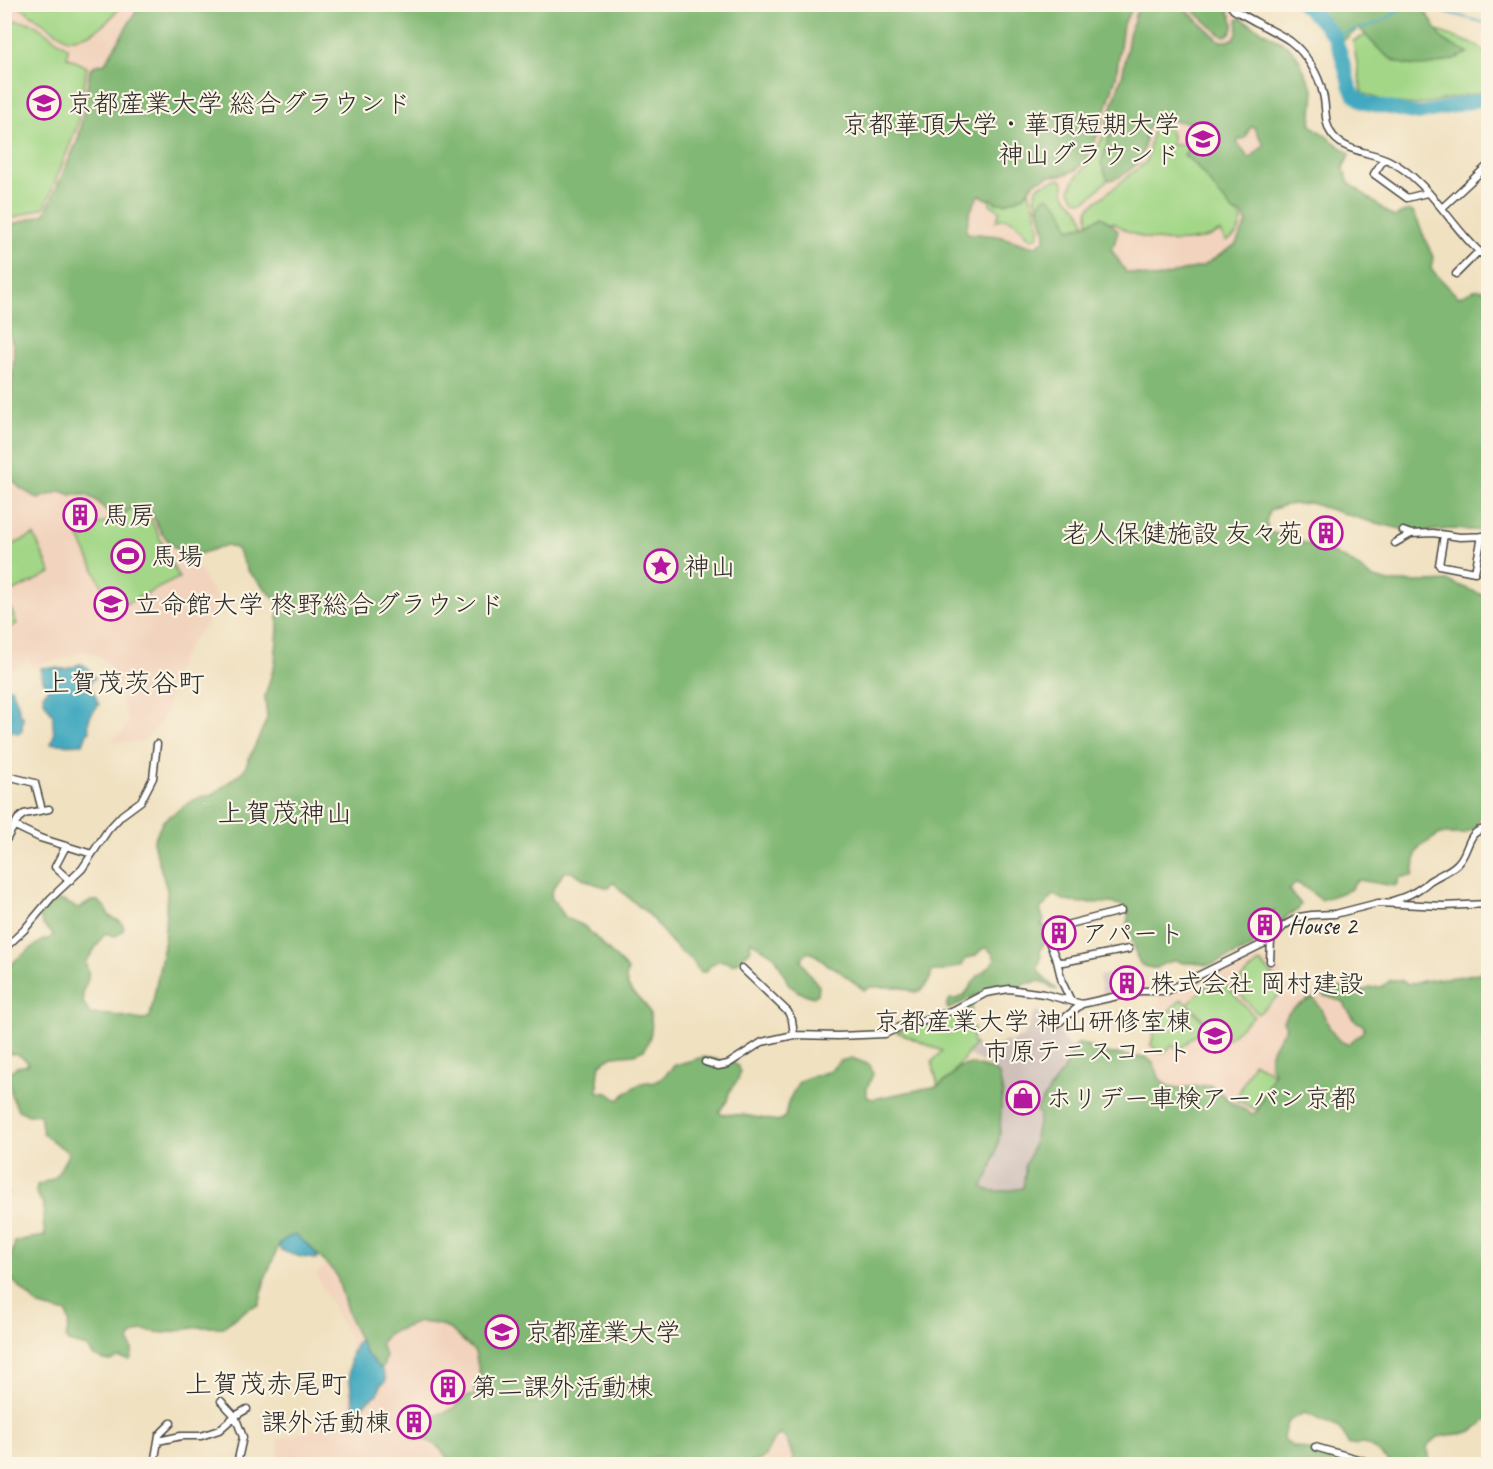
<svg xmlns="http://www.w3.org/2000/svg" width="1493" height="1469" font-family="Caveat,'Klee One',sans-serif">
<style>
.built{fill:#f2d4be}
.industrial{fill:#cfc0ba}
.green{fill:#a3d787;stroke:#678159;stroke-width:1.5}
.forest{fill:#82b874;stroke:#567250;stroke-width:1.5;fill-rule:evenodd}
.water{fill:#3fa9bf;stroke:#356a75;stroke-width:1.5}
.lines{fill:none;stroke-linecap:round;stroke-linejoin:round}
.stream{stroke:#3fa9bf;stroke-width:2}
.river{stroke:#3fa9bf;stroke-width:14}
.street-casing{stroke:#494642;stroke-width:9}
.street{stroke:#fff;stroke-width:6}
.labels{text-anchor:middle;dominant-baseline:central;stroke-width:4.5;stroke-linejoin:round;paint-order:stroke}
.poi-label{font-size:26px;fill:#2b2b2b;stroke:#fcf5e5;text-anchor:start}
.neighbourhood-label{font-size:27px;fill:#2b2b2b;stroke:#fcf5e5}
</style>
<rect width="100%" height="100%" fill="#fcf5e5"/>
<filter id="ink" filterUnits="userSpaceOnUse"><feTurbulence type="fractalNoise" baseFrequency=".0167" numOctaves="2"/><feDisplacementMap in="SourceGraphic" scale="12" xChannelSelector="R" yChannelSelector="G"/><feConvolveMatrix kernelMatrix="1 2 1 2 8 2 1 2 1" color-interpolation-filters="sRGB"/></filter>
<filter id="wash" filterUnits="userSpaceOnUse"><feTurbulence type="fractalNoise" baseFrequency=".008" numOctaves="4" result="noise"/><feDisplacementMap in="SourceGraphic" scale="24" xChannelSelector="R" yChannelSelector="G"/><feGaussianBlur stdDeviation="1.35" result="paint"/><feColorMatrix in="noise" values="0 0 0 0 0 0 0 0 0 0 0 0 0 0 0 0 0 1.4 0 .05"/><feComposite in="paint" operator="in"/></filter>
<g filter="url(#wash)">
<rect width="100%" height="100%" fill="#f0e1c1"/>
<path class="built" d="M 5,5 L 140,5 L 105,63 L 93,66 L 90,70 L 79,137 L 45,214 L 5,227 Z
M 1135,5 L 1142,5 L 1135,14 L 1134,21 L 1130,30 L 1123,73 L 1107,122 L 1106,129 L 1102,142 L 1092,159 L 1071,184 L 1095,194 L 1105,182 L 1113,180 L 1143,154 L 1145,136 L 1148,125 L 1158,119 L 1201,124 L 1254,127 L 1264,145 L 1249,159 L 1241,213 L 1247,223 L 1235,245 L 1203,266 L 1156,278 L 1126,272 L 1111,249 L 1115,242 L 1093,221 L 1082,226 L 1045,233 L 1045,239 L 1036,246 L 1030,246 L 998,236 L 968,233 L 966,230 L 970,212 L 978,196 L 980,195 L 987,199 L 992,199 L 1029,191 L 1033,184 L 1039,180 L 1049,176 L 1063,175 L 1076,170 L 1087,159 L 1110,99 L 1116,77 L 1123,24 Z
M 1181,5 L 1227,5 L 1240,18 L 1237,20 L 1238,31 L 1237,34 L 1234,39 L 1228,41 L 1220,41 Z
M 5,319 L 14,348 L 12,398 L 5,412 Z
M 4,469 L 5,473 L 38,499 L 61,491 L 71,495 L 87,495 L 97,501 L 110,515 L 122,514 L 133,506 L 151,511 L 162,534 L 175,548 L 197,565 L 217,599 L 219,609 L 189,645 L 171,679 L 167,707 L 162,720 L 153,733 L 141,742 L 109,741 L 123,732 L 128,723 L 114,676 L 106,661 L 96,655 L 85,651 L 32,667 L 29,661 L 5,672 Z
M 1246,959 L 1273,960 L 1283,975 L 1288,988 L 1289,997 L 1291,999 L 1321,992 L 1325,996 L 1344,1002 L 1347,1009 L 1356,1022 L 1360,1023 L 1364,1027 L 1364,1033 L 1348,1044 L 1339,1040 L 1326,1020 L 1317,1001 L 1313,998 L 1305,1001 L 1286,1014 L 1283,1021 L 1286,1027 L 1278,1040 L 1274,1072 L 1257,1112 L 1252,1114 L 1234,1104 L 1210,1085 L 1179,1088 L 1168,1086 L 1159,1078 L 1157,1071 L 1147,1046 L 1154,1024 L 1160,1009 L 1158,994 L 1166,996 L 1237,961 Z
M 483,1208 L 816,1457 L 815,1464 L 277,1464 L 279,1440 L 331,1423 L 348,1424 L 350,1340 L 316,1275 L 339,1252 Z"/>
<path class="industrial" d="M 1132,969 L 1135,989 L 1103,997 L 1099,976 Z
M 1036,1010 L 1053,1022 L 1064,1041 L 1068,1046 L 1074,1049 L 1064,1071 L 1040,1114 L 1034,1142 L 1030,1155 L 1025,1165 L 1025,1173 L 1023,1188 L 1011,1190 L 986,1190 L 981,1187 L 989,1175 L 1003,1093 L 998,1075 L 989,1065 L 968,1055 L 975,1044 L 987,1050 L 989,1040 L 997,1047 L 1004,1041 L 1011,1042 L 1024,1036 Z"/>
<path class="green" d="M 17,5 L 121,5 C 113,17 101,29 87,35 C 81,37 74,38 67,39 Z
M 5,19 L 32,23 L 68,48 L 67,57 L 87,67 L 77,127 L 45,207 L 5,221 Z
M 1391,24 L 1441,32 L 1478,46 L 1488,56 L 1488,91 L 1417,105 L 1387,102 L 1362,93 L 1353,41 Z
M 1163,125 C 1172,129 1173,136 1172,145 L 1188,144 L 1190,145 L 1184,155 L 1185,157 L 1189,158 L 1196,165 L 1235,213 L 1240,216 L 1242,220 C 1240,231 1236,238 1226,241 L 1220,232 C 1196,245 1153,244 1129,232 C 1123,229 1118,225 1113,222 L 1112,224 L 1101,217 L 1088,223 L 1088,210 L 1091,206 L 1146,162 C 1152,150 1146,129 1163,125 Z
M 1107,126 L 1110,136 L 1101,163 L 1108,180 C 1095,189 1084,215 1070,191 C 1072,177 1085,170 1092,158 C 1099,148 1103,137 1107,126 Z
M 1060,179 L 1064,182 C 1062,200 1072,199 1080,211 C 1083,215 1084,220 1084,225 L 1070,229 C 1063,219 1064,212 1054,202 L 1039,207 L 1039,213 C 1031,185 1034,186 1060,179 Z
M 1029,191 C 1032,201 1040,222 1039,232 C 1038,237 1037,237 1033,239 L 1030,238 C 1019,228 1011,212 996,221 L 1000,211 L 990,204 L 990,199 L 1006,203 L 1024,196 Z
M 131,509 C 138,509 143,511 149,516 L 179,578 L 113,610 L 77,533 L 124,514 Z
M 34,535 L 51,573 L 12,592 L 5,576 L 5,548 Z
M 5,595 L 17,624 L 5,630 L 4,630 Z
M 1260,962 L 1282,985 L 1284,991 L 1258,1014 L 1234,988 L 1234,985 Z
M 1217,976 L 1254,1016 L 1227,1039 L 1223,1040 L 1188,1003 Z
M 1182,999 L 1206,1025 L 1180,1049 L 1177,1049 L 1172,1045 L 1166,1051 L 1159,1053 L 1151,1045 L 1157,1021 Z
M 973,1002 L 968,1026 L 974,1028 L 972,1042 L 975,1044 L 950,1077 L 938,1086 L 932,1062 L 942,1051 L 897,1032 C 905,1026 916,1028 925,1025 C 941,1019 957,1011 973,1002 Z
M 1253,1062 L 1273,1073 L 1257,1110 L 1236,1100 Z"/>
<path class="forest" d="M 140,5 L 1135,5 L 1123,24 L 1116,77 L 1099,131 L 1087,159 L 1076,170 L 1063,175 L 1049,176 L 1039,180 L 1033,184 L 1024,196 L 1006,203 L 996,203 L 992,199 L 987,199 L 980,195 L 978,196 L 970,212 L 966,230 L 967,233 L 998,236 L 1030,246 L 1036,246 L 1045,239 L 1045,233 L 1039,207 L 1040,203 L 1045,197 L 1049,197 C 1054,201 1061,207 1064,214 C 1066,220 1066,223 1070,229 L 1082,226 L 1101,217 L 1112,224 L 1118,231 L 1115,242 L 1111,249 L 1126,272 L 1155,278 L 1203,266 L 1235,245 L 1247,223 L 1241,213 L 1235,213 L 1229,207 L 1196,165 L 1184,155 L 1199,131 L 1200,124 L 1158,119 C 1142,128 1147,137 1143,152 C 1140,164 1121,180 1108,180 L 1101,163 L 1110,136 L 1107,122 L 1123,73 L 1130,30 L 1134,21 L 1135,14 L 1142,5 L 1181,5 L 1220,41 C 1236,42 1240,35 1237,20 L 1240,18 L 1288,46 L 1297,56 L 1314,91 L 1311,125 L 1350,154 L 1343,168 L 1349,183 L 1394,217 L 1409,210 L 1414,213 L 1433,257 L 1431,269 L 1458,297 C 1468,293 1480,284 1488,293 L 1488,531 L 1451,529 L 1414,532 L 1368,521 L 1310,503 L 1285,505 L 1273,509 L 1269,511 L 1266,523 L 1270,532 L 1327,550 L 1354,564 L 1371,577 L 1389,582 L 1429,582 L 1448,581 L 1488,597 L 1488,803 L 1475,828 L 1464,834 L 1440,834 L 1421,846 L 1416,853 L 1413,876 L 1400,877 L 1397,884 L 1394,886 L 1359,880 L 1355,882 L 1350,890 L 1321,900 L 1303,886 L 1296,883 L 1289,890 L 1301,904 L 1297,911 L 1288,915 L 1274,933 L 1274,911 L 1268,914 L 1261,912 L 1260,914 L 1261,917 L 1255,934 L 1253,947 L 1213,964 L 1207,965 L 1196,963 L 1183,963 L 1176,960 L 1163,964 L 1157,968 L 1151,968 L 1142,965 L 1139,962 L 1137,958 L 1135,948 L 1127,929 L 1129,910 C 1116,898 1087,905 1070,902 C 1063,900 1059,897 1052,895 L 1047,903 L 1040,909 L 1044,921 L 1041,925 L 1044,926 C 1054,939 1042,941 1040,953 C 1040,955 1041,956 1041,958 C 1040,964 1036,965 1039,971 C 1042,978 1051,984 1057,989 L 1056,990 L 1041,981 L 1024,984 L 1021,987 L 997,988 L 977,995 L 949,1009 L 947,1008 C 946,1004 947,1002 950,999 C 966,1001 969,986 978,976 C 985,970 991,968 995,959 L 992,953 L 987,948 L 982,949 L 976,955 L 965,959 L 962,965 L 943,971 L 932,971 L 930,979 L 925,986 L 920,991 L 914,992 L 900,987 L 871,987 L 864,990 L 835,968 L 827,965 L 816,955 L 809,952 L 803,956 L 801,961 L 807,971 L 819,986 L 818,994 L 813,997 L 799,992 L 789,985 L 776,958 L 773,955 L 751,941 L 750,944 L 751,948 L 749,952 C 743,955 738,964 732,964 C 730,964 729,962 727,962 C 717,959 711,963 706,972 C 695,973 697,964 690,958 C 688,956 685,955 682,953 C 669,942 660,926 648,914 C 637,904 623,895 614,882 L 609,888 C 600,886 592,883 584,879 C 577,874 573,871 564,872 L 553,889 L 551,897 L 566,918 L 584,926 L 628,970 C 627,973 626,976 626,979 C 627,991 639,997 646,1006 C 655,1019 652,1037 644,1050 L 634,1054 L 613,1056 L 600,1064 L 598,1077 L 598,1092 L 608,1093 L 618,1100 C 627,1093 641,1078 653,1083 L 662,1078 L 675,1065 L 703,1057 L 732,1062 L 738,1066 L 740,1072 L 738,1080 L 730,1090 L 727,1101 L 719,1112 L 721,1114 L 743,1115 L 778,1121 L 785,1117 L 788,1102 L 798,1083 L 807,1078 L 830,1071 L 840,1061 L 852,1058 L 870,1065 L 873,1074 L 867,1088 L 867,1097 L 873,1099 L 938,1086 L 950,1078 L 959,1067 L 971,1064 L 990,1069 L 999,1075 L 1003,1093 L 1001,1102 L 1000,1134 L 996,1152 L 989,1175 L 982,1187 C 992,1194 1010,1190 1023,1188 L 1025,1173 L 1025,1165 L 1030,1155 L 1034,1142 L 1040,1114 L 1036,1111 L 1057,1078 L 1064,1071 L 1072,1052 L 1077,1044 L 1082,1044 L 1111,1054 L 1117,1054 L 1133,1057 L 1146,1057 L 1153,1063 L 1157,1071 L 1159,1078 L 1168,1086 L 1179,1088 L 1210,1085 L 1234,1104 L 1252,1114 L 1257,1112 L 1274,1072 C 1262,1058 1278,1040 1286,1027 L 1283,1021 C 1288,1009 1302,1003 1313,998 C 1324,1007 1327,1031 1339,1040 C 1341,1042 1345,1043 1348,1044 L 1362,1033 L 1364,1027 L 1360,1023 L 1356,1022 L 1347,1009 L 1344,1002 L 1325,996 L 1321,992 L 1325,988 L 1333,987 L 1362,991 L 1370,988 L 1381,987 L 1391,980 L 1400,980 L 1407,984 L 1429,980 L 1463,976 L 1488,971 L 1488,1419 C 1483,1423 1478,1428 1472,1431 C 1455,1438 1437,1429 1427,1448 C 1434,1466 1424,1464 1409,1464 C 1403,1464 1396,1466 1390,1463 C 1383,1458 1375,1448 1367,1445 C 1360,1442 1355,1447 1348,1444 L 1343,1433 L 1339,1428 L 1305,1413 C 1289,1420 1286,1420 1283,1438 L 1292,1446 L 1371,1464 L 795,1464 C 791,1453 790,1442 781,1434 C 764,1443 775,1458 749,1464 L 680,1464 L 660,1457 L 654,1457 L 642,1464 L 448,1464 L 449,1460 C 440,1447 430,1437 413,1439 L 411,1437 L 411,1434 L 434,1415 L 446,1412 L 454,1408 L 464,1397 L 475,1395 L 474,1387 L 480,1376 L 475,1352 L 451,1330 L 438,1324 L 419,1322 L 389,1333 L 380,1344 L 386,1357 L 383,1367 L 379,1368 L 367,1356 L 350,1320 L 336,1274 L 311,1248 L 296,1235 L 280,1243 L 266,1276 L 259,1305 L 249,1308 L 223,1327 L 199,1327 L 164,1333 L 142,1330 L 132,1335 L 129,1341 C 132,1348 134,1353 130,1360 L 118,1358 L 110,1361 L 103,1360 L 94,1356 L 87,1347 L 68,1342 L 66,1339 L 69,1323 L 67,1313 L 39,1306 L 8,1276 L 5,1270 L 5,1260 L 11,1257 L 15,1242 C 24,1238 35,1238 45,1236 L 43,1222 L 44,1205 L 36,1193 L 37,1185 L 55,1178 L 69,1153 L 43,1134 L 40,1114 L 29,1115 L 18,1110 L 11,1095 L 9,1072 L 17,1067 L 28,1065 L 27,1061 L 17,1054 L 12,1054 L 5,1052 L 5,970 L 17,959 L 43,940 L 48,939 L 54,935 L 43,925 L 40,917 C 46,906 53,896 66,902 C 72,905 73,907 80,908 L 91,901 L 98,901 L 106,908 L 109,916 L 121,922 L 124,928 L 121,933 L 115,936 L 105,933 L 90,956 L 85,962 L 88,971 L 88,979 L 83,991 L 83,1002 L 90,1014 L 114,1015 L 142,1020 L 150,1017 L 164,945 L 167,890 L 153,842 L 163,821 L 193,800 L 214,794 L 244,770 L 267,719 L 265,696 L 275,663 L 278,629 L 278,602 L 248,571 L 237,549 L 227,545 L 193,556 L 175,548 L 162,534 L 150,511 L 133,506 L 122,514 L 110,515 L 97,501 L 87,495 L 71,495 L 61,491 L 38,499 L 20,488 L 5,473 L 4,445 L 7,439 L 5,433 L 5,412 L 12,398 L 14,348 L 5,319 L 5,227 L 45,214 L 79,137 L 90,70 L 93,66 L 105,63 ZM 1251,127 L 1254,127 L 1264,145 L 1249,159 L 1237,142 L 1239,139 L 1243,139 L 1247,136 L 1247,133 Z
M 1187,5 L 1225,5 C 1231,15 1240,30 1225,36 L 1220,34 Z
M 1315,5 L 1417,5 C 1431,13 1433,28 1443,39 C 1449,45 1460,49 1468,53 C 1445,64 1413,73 1390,58 C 1378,51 1369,38 1359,28 L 1343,41 Z"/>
<path class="water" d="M 80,664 C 88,665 90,672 95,678 L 91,681 L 90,687 L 96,697 L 97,702 L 99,704 C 92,713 85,721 90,731 L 87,733 L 83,744 C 72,745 62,744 51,744 C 57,732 51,726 53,715 L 44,701 L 43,695 L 48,689 L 41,676 L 41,668 C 51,666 55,669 64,669 C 70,669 74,666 80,664 Z
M 8,688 L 11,688 C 14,696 20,703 19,712 L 21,715 L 23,715 C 23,720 22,725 22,731 L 18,733 L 11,731 L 5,735 L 5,689 Z
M 296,1235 L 311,1248 L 318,1256 L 316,1259 C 303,1258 292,1255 281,1250 L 279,1245 C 282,1240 290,1236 296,1235 Z
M 359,1339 L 365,1352 L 379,1368 L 381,1368 L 386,1379 L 385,1382 L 381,1384 L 378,1394 L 366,1402 L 357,1411 L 355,1412 C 351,1387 343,1361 359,1339 Z"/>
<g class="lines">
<path class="stream" d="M 1433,4 L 1446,12 L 1488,24
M 1363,28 C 1378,24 1395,15 1406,4
M 1334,36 L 1358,29"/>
<path class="river" d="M 1302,4 L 1318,18 L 1334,36 L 1340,51 L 1350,87 L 1354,95 L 1365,103 L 1418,114 L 1488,98"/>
</g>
</g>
<g filter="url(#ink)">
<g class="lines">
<defs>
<path id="street" d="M 1229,4 L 1234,10 C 1242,14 1250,19 1258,23 C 1268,29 1280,34 1290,41 C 1306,53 1319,75 1323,94 C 1327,109 1323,125 1334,137 C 1347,152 1371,152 1388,160 C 1431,181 1452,231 1488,259
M 1384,159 L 1374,174 L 1407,198 L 1427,193
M 1442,208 L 1485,168 L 1488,171
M 1456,274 L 1479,251
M 1403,531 L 1411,534 L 1433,533 L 1460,537 L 1488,536
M 1444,535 L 1439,565 L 1475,572 L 1482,536
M 1395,543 L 1411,534
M 4,778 L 11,777 L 35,783 L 42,810
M 15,826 L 40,838 L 92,854
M 4,840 L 6,840 L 18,819 L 24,814 L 49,809
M 66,846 L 55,867 L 70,881
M 1392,901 C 1402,898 1413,894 1422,887 C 1426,885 1428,881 1433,879 C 1441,874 1450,871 1457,864 C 1470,853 1466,828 1488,829
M 4,949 L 24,930 L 51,898 L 82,869 L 108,830 L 122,815 L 141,801 L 153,778 L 157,744
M 1057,961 L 1063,962 L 1129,949
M 1270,961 L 1271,940
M 742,968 L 788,1012 L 792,1020 L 794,1035 L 838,1036 L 885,1034 L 902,1026 L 924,1021 L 956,1009 L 986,993 L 1009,989 L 1044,994 L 1082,1004 L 1140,991 L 1167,991 L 1271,940 L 1285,925 L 1299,917 L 1312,915 L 1335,914 L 1378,903 L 1443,906 L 1488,904
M 1071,1001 L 1062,982 L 1057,961 L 1049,942 L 1054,928 L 1121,911
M 1057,1024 L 1082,1004
M 705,1062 L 718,1066 L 728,1064 L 762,1042 L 794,1035
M 4,1193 L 5,1193
M 221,1401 L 235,1416 L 243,1437 L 237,1464
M 158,1441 L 181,1436 L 201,1436 L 219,1430 L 235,1416 L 247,1409
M 1315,1447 L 1375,1464
M 4,1458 L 6,1464
M 154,1464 L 159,1435 L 171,1423"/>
</defs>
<use href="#street" class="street-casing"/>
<use href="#street" class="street"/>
</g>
</g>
<defs>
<symbol id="university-ring" viewBox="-11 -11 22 22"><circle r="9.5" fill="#fcf5e5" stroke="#b5179e" stroke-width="1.5"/><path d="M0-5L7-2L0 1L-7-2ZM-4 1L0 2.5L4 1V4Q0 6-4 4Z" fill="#b5179e"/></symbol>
<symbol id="building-ring" viewBox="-11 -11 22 22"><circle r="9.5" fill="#fcf5e5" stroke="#b5179e" stroke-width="1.5"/><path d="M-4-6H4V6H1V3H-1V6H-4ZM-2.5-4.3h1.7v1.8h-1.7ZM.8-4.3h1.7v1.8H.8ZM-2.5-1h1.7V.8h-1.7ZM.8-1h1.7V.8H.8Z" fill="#b5179e"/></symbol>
<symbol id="stadium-ring" viewBox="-11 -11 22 22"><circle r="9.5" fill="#fcf5e5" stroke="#b5179e" stroke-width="1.5"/><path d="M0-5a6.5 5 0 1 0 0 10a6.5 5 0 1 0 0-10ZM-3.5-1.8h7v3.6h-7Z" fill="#b5179e"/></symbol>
<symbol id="sight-ring" viewBox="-11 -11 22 22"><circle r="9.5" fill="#fcf5e5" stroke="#b5179e" stroke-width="1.5"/><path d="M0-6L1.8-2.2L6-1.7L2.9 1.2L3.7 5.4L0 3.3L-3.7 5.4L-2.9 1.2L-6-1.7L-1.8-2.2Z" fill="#b5179e"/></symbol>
<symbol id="shop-ring" viewBox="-11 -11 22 22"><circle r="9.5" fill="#fcf5e5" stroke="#b5179e" stroke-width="1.5"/><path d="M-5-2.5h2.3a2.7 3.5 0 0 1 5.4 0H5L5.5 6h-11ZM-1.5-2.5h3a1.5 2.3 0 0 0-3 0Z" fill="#b5179e"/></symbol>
</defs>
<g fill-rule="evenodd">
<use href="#university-ring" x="25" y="84" width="38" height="38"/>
<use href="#university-ring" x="1184" y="120" width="38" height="38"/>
<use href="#building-ring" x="61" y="496" width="38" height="38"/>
<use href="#building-ring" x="1307" y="514" width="38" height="38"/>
<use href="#stadium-ring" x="109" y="537" width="38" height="38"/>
<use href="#sight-ring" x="642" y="547" width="38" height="38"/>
<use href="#university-ring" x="92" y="585" width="38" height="38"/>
<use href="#building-ring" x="1246" y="906" width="38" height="38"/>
<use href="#building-ring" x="1040" y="914" width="38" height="38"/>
<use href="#building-ring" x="1108" y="964" width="38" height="38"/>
<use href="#university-ring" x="1196" y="1017" width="38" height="38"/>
<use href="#shop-ring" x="1004" y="1079" width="38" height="38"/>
<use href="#university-ring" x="483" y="1313" width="38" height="38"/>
<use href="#building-ring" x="429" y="1368" width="38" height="38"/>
<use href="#building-ring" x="395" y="1403" width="38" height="38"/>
</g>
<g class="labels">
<g class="poi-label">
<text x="67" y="103">京都産業大学 総合グラウンド</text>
<text x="1180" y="124" text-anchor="end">京都華頂大学・華頂短期大学<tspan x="1180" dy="30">神山グラウンド</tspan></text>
<text x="103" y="515">馬房</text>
<text x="1303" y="533" text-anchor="end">老人保健施設 友々苑</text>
<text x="151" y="556">馬場</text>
<text x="684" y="566">神山</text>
<text x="134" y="604">立命館大学 柊野総合グラウンド</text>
<text x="1288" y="925">House 2</text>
<text x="1082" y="933">アパート</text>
<text x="1150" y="983">株式会社 岡村建設</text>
<text x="1192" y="1021" text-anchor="end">京都産業大学 神山研修室棟<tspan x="1192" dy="30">市原テニスコート</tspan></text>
<text x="1046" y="1098">ホリデー車検アーバン京都</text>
<text x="525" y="1332">京都産業大学</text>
<text x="471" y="1387">第二課外活動棟</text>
<text x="391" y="1422" text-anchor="end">課外活動棟</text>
</g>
<g class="neighbourhood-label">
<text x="124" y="683">上賀茂茨谷町</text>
<text x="285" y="813">上賀茂神山</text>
<text x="266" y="1384">上賀茂赤尾町</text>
</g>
</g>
<rect width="1493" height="1469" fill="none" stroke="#fcf5e5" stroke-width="24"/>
</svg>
